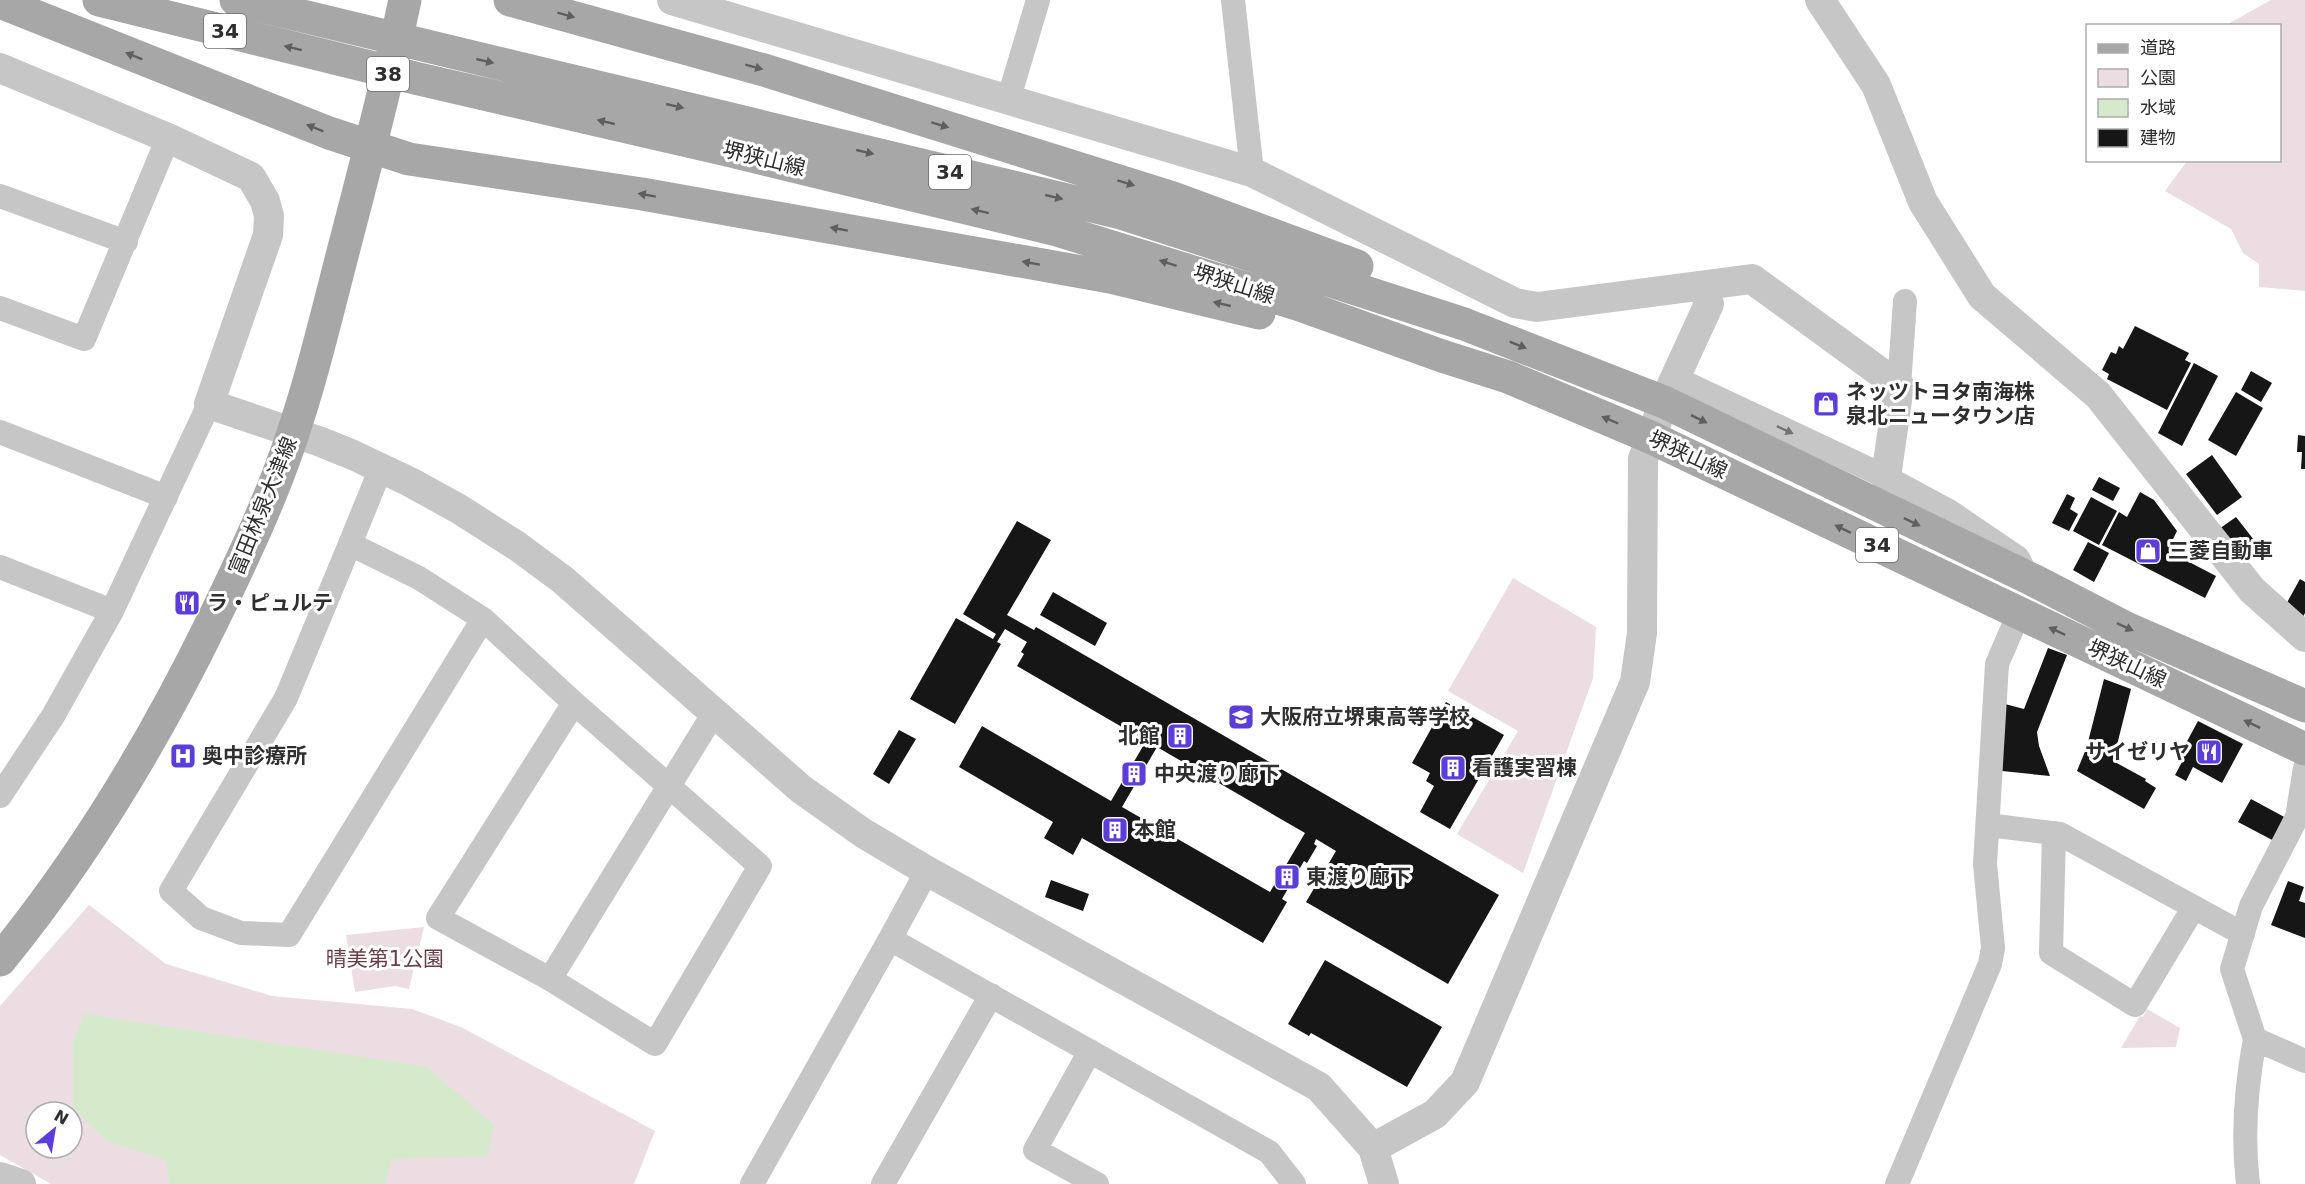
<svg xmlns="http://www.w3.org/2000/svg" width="2305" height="1184" font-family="'DejaVu Sans','Noto Sans JP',sans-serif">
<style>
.green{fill:#ebdde1;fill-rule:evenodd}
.water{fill:#d5eacb}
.building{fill:#161616;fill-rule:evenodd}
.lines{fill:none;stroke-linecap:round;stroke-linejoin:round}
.minor{stroke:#c6c6c6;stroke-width:24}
.tertiary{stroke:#c6c6c6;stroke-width:30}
.primary{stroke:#a7a7a7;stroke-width:33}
.oneway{fill:#5f5f5f}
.oneway2{fill:#737373}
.labels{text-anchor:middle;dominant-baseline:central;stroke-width:6;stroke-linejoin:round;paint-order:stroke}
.shield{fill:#fff;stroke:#6d6d6d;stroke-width:1.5}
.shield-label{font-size:20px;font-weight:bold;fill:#2f2f2f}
.street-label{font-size:21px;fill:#2f2f2f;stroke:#fff}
.poi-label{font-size:21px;font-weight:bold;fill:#2f2f2f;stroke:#fff;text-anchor:start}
.park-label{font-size:21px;fill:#683f46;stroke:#fff}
</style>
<rect width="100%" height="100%" fill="#fff"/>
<path class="green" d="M 2271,0 L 2305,0 L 2305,291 L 2259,287 L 2259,264 L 2243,253 L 2231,229 L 2165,191 L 2187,161 L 2280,160 L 2280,26 L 2226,25 Z
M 1513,578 L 1596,627 L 1593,678 L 1523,873 L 1457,834 L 1518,731 L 1448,691 Z
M 89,905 L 166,964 L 272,996 L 412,1009 L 461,1027 L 655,1131 L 634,1184 L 51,1184 L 0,1155 L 0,1006 ZM 36,1112 L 72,1112 L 72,1148 L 36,1148 Z
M 424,927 L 409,989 L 395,986 L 355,992 L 346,935 Z
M 2147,1009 L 2180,1028 L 2176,1047 L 2121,1048 L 2140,1016 L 2143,1017 Z"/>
<path class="water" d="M 84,1014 L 427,1067 L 494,1125 L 487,1156 L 392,1159 L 385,1184 L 170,1184 L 166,1160 L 107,1141 L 73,1108 L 73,1043 Z"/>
<path class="building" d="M 2135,326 L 2189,353 L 2185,360 L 2191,363 L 2167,410 L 2107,379 L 2109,374 L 2102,370 L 2111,352 L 2116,354 L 2119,346 L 2123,349 Z
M 2194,363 L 2218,376 L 2182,446 L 2158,433 Z
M 2251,371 L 2272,383 L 2261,402 L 2241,390 Z
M 2236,392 L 2263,408 L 2236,456 L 2208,440 Z
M 2298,435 L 2305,436 L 2305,469 L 2301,469 L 2302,452 L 2297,452 Z
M 2212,455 L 2242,497 L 2217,515 L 2186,474 Z
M 2099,477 L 2120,488 L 2113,501 L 2092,490 Z
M 2140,492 L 2154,500 L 2177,531 L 2173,539 L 2197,552 L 2191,563 L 2216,576 L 2205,598 L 2102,545 L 2119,512 L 2127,517 Z
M 2067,494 L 2075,498 L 2070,509 L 2078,514 L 2069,531 L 2052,523 Z
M 2091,497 L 2117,511 L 2099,545 L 2073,531 Z
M 2236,517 L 2254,540 L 2237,553 L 2219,529 Z
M 1017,521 L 1051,540 L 1007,615 L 1034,630 L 1036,627 L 1499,895 L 1448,984 L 1306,902 L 1336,851 L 1316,839 L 1314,844 L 1317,846 L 1307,863 L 1304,861 L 1282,899 L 1287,902 L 1263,943 L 1082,838 L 1073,855 L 1044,838 L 1053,822 L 959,767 L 982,726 L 1111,801 L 1146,741 L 1017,666 L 1024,654 L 1021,652 L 1027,642 L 1005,629 L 997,642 L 1001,644 L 955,724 L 910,699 L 956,618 L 993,639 L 996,634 L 963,614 ZM 1157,747 L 1305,833 L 1270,892 L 1122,807 Z
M 2088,542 L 2109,553 L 2094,582 L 2073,570 Z
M 2300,579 L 2305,582 L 2305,613 L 2303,617 L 2285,606 Z
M 1053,592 L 1107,623 L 1095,646 L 1040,615 Z
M 2048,648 L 2067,655 L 2037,732 L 2039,746 L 2050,776 L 2002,771 L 2005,704 L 2024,709 Z
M 2104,679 L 2131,689 L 2113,761 L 2146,779 L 2145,781 L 2156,788 L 2144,809 L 2077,771 L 2086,749 L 2101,757 L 2104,751 L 2088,742 Z
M 1446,702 L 1504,735 L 1450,829 L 1420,812 L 1434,786 L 1426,781 L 1430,773 L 1412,763 Z
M 2198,721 L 2243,744 L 2222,783 L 2193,767 L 2186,781 L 2175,775 L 2182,762 L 2177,760 Z
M 899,730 L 916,739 L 889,784 L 873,774 Z
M 2251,799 L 2288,819 L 2276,842 L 2238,822 Z
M 1051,880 L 1089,894 L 1083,911 L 1045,897 Z
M 2288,881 L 2304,887 L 2299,901 L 2305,903 L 2305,938 L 2271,925 Z
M 1325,960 L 1442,1027 L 1407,1087 L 1311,1033 L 1309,1036 L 1288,1024 Z"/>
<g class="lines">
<path class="minor" d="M 1233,0 L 1252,172
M 1008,101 L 1038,0
M 0,196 L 126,242
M 0,308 L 84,339 L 168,138
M 1675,378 L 1886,477 L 1949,511 L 2018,558 L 2022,566
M 1899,386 L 1905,301
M 0,432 L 166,497
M 381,468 L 350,544 L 419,578 L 483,619 L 574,703 L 760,866 L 655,1044 L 550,979 L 438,918 L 574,703
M 350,544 L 286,698 L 171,891 L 201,918 L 241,933 L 289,935 L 483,619
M 0,567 L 112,611
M 2305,768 L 2297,817 L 2251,906 L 2232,969 L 2255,1039 L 2305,1061
M 0,796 L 53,716 L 112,611 L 209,404
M 1988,825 L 2060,834 L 2243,934
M 2054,833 L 2051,953 L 2135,1005 L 2194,907
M 927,871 L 890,939 L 1269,1152 L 1294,1184
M 550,979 L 714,713
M 1090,1051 L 1035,1150 L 1097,1184
M 752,1184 L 890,939
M 883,1184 L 991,995
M 1897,1184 L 1990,964 L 1993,948 L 1985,864 L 1997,664 L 2019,613
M 2248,1184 C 2242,1135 2246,1087 2255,1039"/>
<path class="tertiary" d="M 672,0 L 1252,172 L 1515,303 L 1537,307 L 1752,279 L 1899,386 L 1886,477
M 1820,0 L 1876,85 L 1923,202 L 1982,296 L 2098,395 L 2252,590 L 2305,637
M 0,68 L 168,138 L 251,177 L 265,201 L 269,216 L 268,235 L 209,404 L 321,442 L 353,455 L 410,482 L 459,509 L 517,546 L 563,580 L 801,789 L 863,833 L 927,871 L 1319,1087 L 1373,1148 L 1384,1184
M 1373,1148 L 1435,1114 L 1465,1082 L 1635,682 L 1642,633 L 1643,459 L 1664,402 L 1709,304 L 1704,286
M 0,1177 L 21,1184"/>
<path class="primary" d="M 99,0 L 419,79 L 731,151 L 1057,230 L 1300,305 L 1442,356 L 1508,377 L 1650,437 L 2305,749
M 236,0 L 1121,213 L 1464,324 L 1664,402 L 2033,580 L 2124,627 L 2305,706
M 510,0 L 764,70 L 1173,198 L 1357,266
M 0,2 L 329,133 L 409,159 L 642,194 L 1110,277 L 1259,313
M 0,960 C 85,856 154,741 213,620 C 237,571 261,521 280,470 C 307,399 324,325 343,252 C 365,168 387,84 405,0"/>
</g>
<defs><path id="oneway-solid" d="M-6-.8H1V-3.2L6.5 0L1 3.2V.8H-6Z" transform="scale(1.5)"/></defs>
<g class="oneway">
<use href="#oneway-solid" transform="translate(566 15) rotate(15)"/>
<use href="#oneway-solid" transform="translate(293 48) rotate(-166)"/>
<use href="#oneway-solid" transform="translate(134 56) rotate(-158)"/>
<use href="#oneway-solid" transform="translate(485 61) rotate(13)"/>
<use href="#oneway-solid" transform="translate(754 67) rotate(15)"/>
<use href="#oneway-solid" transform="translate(675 106) rotate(13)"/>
<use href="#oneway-solid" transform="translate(606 122) rotate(-167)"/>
<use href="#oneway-solid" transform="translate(940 125) rotate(17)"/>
<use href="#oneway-solid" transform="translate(315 128) rotate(-158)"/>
<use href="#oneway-solid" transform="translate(865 152) rotate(13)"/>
<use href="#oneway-solid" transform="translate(1126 183) rotate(17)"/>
<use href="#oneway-solid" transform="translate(647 195) rotate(-170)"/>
<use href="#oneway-solid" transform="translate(1054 197) rotate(13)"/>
<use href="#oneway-solid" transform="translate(980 211) rotate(-166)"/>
<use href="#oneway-solid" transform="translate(839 229) rotate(-170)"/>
<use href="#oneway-solid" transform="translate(1031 263) rotate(-170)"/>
<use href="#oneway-solid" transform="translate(1168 263) rotate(-162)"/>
<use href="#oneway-solid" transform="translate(1222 304) rotate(-167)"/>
<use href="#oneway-solid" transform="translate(1518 345) rotate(22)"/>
<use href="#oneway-solid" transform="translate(1699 419) rotate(26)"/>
<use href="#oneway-solid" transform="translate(1610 420) rotate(-157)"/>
<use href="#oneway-solid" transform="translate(1912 522) rotate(26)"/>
<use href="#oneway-solid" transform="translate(1843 529) rotate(-154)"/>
<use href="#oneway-solid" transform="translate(2125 627) rotate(25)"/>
<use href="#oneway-solid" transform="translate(2057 631) rotate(-155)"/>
<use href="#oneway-solid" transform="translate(2252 724) rotate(-155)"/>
</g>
<use class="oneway2" href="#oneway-solid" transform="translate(1785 430) rotate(25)"/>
<defs>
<symbol id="shop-square" viewBox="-11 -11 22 22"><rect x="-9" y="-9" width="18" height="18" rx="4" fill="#5c3cdb" stroke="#fff"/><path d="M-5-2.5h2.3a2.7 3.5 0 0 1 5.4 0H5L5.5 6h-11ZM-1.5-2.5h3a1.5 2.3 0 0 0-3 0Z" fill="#fff"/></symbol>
<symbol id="restaurant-square" viewBox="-11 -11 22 22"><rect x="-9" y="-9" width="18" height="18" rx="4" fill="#5c3cdb" stroke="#fff"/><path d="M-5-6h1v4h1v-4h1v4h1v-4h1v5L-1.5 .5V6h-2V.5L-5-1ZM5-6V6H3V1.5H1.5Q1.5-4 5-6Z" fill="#fff"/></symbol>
<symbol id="school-square" viewBox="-11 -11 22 22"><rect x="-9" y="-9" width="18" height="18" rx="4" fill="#5c3cdb" stroke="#fff"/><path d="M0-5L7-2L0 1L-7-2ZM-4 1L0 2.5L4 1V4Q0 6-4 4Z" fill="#fff"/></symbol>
<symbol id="building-square" viewBox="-11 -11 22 22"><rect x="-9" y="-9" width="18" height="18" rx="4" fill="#5c3cdb" stroke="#fff"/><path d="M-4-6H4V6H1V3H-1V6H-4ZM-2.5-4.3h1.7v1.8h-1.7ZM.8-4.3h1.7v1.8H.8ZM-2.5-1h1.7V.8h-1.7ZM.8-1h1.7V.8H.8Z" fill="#fff"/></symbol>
<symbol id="hospital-square" viewBox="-11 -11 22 22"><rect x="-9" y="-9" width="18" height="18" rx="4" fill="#5c3cdb" stroke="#fff"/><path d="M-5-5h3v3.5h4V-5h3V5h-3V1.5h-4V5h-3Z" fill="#fff"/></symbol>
</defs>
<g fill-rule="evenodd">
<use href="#shop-square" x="1811" y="389" width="30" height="30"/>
<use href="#shop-square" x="2133" y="536" width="30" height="30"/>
<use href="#restaurant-square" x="172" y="588" width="30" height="30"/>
<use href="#school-square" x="1226" y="702" width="30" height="30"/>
<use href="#building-square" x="1165" y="721" width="30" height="30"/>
<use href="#restaurant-square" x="2194" y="737" width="30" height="30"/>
<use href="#hospital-square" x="168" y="741" width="30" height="30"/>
<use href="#building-square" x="1438" y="753" width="30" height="30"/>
<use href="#building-square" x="1119" y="759" width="30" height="30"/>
<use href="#building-square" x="1100" y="815" width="30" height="30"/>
<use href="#building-square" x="1272" y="862" width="30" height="30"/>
</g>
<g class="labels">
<g class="shield">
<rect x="204" y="14" width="42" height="34" rx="4.5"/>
<rect x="367" y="57" width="42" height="34" rx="4.5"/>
<rect x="929" y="155" width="42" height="34" rx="4.5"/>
<rect x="1856" y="528" width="42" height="34" rx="4.5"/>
</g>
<g class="shield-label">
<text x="225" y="31">34</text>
<text x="388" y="74">38</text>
<text x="950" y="172">34</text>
<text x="1877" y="545">34</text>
</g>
<g class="street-label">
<text transform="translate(764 159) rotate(14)">堺狭山線</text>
<text transform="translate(1234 284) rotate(18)">堺狭山線</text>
<text transform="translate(1688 455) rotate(25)">堺狭山線</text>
<text transform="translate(263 506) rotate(-68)">富田林泉大津線</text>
<text transform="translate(2127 664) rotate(25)">堺狭山線</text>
</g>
<g class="poi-label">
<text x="1846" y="392">ネッツトヨタ南海株<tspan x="1846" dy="24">泉北ニュータウン店</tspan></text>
<text x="2168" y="551">三菱自動車</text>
<text x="207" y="603">ラ・ピュルテ</text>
<text x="1260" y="717">大阪府立堺東高等学校</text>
<text x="1160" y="736" text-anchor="end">北館</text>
<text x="2190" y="752" text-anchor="end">サイゼリヤ</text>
<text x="202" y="756">奥中診療所</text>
<text x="1472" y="768">看護実習棟</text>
<text x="1154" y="774">中央渡り廊下</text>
<text x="1134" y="830">本館</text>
<text x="1306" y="877">東渡り廊下</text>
</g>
<g class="park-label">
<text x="385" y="959">晴美第1公園</text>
</g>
</g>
<rect x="2086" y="24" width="195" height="138" fill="#ffffff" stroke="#acacac" stroke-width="1.5"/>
<rect x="2098" y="44" width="30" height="9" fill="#a7a7a7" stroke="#acacac" stroke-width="1.5"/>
<text x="2140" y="54" font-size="18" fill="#2f2f2f">道路</text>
<rect x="2098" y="69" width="30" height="18" fill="#ebdde1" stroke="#acacac" stroke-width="1.5"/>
<text x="2140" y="84" font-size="18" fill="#2f2f2f">公園</text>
<rect x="2098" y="99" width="30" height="18" fill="#d5eacb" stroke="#acacac" stroke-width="1.5"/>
<text x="2140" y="114" font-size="18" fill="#2f2f2f">水域</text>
<rect x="2098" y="129" width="30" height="18" fill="#161616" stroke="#acacac" stroke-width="1.5"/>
<text x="2140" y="144" font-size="18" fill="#2f2f2f">建物</text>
<g transform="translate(54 1130) rotate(30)"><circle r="28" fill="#ffffff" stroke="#acacac" stroke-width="1.5"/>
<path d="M0-4.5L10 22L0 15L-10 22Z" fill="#5c3cdb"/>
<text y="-9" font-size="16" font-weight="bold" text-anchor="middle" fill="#2f2f2f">N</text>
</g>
</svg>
